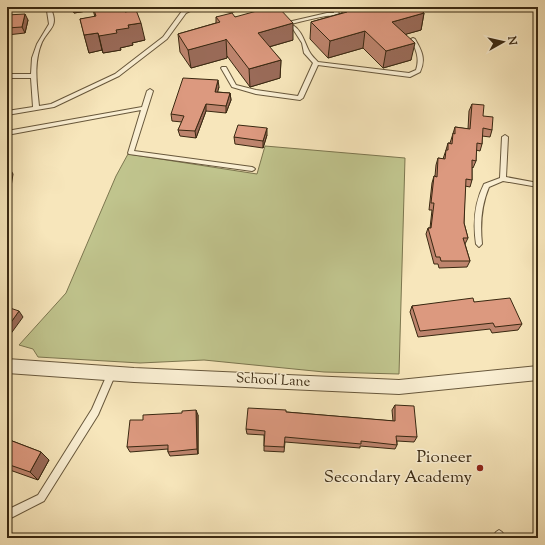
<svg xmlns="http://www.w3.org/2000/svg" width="545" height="545" font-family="'Sorts Mill Goudy',serif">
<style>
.green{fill:#c0c48d;stroke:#7c764f}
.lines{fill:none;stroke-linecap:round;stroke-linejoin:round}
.service-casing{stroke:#68583c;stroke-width:2}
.minor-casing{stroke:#68583c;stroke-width:2}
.service{fill:#faefd3;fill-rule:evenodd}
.minor{fill:#faefd3;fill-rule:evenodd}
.wall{fill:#bd846d;stroke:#392811}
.shaded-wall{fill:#9a6b59;stroke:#392811}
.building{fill:#dc997f;stroke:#392811}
.poi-dot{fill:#8f2418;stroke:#faefd3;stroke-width:1.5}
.labels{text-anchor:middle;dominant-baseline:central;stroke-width:3;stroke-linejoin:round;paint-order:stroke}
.street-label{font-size:14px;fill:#392811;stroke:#faefd3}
.near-poi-label{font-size:17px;fill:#392811;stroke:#faefd3;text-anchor:end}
</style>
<rect width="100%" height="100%" fill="#f7e6bb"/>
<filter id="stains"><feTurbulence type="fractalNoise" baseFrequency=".005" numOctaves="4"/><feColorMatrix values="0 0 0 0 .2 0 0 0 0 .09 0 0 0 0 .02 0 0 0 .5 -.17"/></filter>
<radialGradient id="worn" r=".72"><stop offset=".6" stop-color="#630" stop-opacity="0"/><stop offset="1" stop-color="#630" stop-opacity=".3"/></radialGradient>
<path class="green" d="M 265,146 L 405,158 L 399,374 L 324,372 L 204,360 L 140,363 L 38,357 L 33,349 L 19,345 L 66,293 L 116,176 L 128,154 L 257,174 Z"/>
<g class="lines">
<defs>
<path id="service" d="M 9,7 L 13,7 L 9,13 L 7,13 L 7,9 Z
M 41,7 L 47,7 L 51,9 C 59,27 49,28 42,42 C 33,63 37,85 39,106 L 51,104 L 115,74 L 163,37 L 182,11 L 191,7 L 209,7 L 232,10 L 239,7 L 246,7 L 232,12 L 196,8 L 186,13 L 167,39 L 119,76 L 54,107 L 7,115 L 7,111 L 33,107 L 31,78 L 7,78 L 7,74 L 31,74 L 32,58 L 37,44 L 49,24 L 47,11 Z
M 262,7 L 267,7 L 277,15 L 273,16 Z
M 339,7 L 350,7 L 356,10 L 356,14 C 345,22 338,14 326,16 C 314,18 303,21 291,24 C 302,30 304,41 309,51 C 311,55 315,59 318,62 L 409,73 L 416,70 C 420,58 416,50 411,39 L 413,38 L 415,39 C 422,51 426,59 420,72 L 410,77 L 318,65 L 303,98 L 300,100 L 256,94 L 232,87 L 221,68 L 222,67 L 226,67 L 236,85 L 256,90 L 298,96 L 313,63 L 304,53 L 302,43 L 293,29 L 283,22 L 285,21 L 288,22 L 327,13 L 334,13 L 334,10 ZM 342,9 L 347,9 L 352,12 L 352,13 L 346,16 L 339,14 L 338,11 Z
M 150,89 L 153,91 L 134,151 L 252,167 L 254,168 L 255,169 L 254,170 L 252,171 L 129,154 L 128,153 L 141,110 L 7,135 L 7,131 L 142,107 L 147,91 Z
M 505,135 L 508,137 L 506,177 L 538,183 L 538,187 L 503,181 L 489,187 C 481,206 480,224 482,244 L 479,247 L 476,244 C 473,223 474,204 484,184 L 500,178 L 502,137 Z
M 112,369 L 115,370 L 116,373 L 98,415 L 44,501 L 7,520 L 7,510 L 38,495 L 92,409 L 109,370 Z
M 499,530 L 502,532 L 506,538 L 496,538 L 494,535 L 496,532 Z"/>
<path id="minor" d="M 7,359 L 134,368 L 399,380 L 538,366 L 538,380 L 399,394 L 134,382 L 7,373 Z"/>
</defs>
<use href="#service" class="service-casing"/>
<use href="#minor" class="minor-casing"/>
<use href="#service" class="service"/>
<use href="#minor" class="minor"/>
</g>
<path class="wall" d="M 72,7 L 123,7 L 125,12 L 145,40 L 132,43 L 133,45 L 120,48 L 121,50 L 103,53 L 102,50 L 89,53 L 80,19 L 95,17 L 93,10 L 74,13 Z
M 342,8 L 424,13 L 421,30 L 406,34 L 411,60 L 383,68 L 363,48 L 328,58 L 310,39 L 311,22 L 342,13 Z
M 7,15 L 28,20 L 25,33 L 7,35 Z
M 216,17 L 235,17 L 293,40 L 269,47 L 281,60 L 280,78 L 250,87 L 227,56 L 227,58 L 191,68 L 180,52 L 178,34 L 216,23 Z
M 219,87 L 217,92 L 230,93 L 231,100 L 226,113 L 206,111 L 196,138 L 180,136 L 178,130 L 182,122 L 172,121 L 171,114 Z
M 472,104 L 483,116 L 492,130 L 490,137 L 482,136 L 482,144 L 480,151 L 476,150 L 476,161 L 473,168 L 472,167 L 472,180 L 470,187 L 465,186 L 464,223 L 468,238 L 465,244 L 470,261 L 467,267 L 439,268 L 438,264 L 434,264 L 426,234 L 428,228 L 430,228 L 432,210 L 429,210 L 432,183 L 434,176 L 435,176 L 436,165 L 438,158 L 443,159 L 446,150 L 448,143 L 450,143 L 451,140 L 455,127 L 468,129 L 469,111 Z
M 267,135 L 263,148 L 235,144 L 234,137 Z
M 474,302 L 522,324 L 518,330 L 492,333 L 490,329 L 418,337 L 410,312 L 412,306 Z
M 395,405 L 417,437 L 414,442 L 397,441 L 397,445 L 395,449 L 360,446 L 360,448 L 285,442 L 284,452 L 264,451 L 264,435 L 247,434 L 246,429 L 286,412 L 393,421 L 392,410 Z
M 198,415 L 198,454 L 170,456 L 168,452 L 168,449 L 130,452 L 127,447 L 143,420 Z
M 7,439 L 41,452 L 49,460 L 38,480 L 7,469 Z"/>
<path class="shaded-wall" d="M 72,7 L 92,7 L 93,10 L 74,13 Z
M 424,13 L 421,30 L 389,39 L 392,22 Z
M 25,14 L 28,20 L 25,33 L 22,27 Z
M 141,23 L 145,40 L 132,43 L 133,45 L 120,48 L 121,50 L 103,53 L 99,36 L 128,25 Z
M 293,23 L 293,40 L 258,50 L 258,33 Z
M 365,31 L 363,48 L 328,58 L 330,41 Z
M 98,33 L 102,50 L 89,53 L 84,35 Z
M 226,39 L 227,58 L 191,68 L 188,50 Z
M 415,43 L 411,60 L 383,68 L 386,51 Z
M 281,60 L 280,78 L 250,87 L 249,69 Z
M 218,80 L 219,87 L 216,98 L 215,92 Z
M 230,93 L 231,100 L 226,113 L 226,106 Z
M 206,104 L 206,111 L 196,138 L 195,131 Z
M 267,128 L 267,135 L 263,148 L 263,141 Z
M 9,167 L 13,174 L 9,200 L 7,196 L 7,184 Z
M 19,311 L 23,317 L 7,339 L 7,328 Z
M 196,410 L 198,415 L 198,454 L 197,449 Z
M 41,452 L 49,460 L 38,480 L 30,472 Z"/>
<path class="building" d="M 93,7 L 123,7 L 125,12 L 136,10 L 141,23 L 128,25 L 129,28 L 116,30 L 117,33 L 99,36 L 98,33 L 84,35 L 80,19 L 96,16 Z
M 346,7 L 417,7 L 424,13 L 392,22 L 415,43 L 386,51 L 365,31 L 330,41 L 311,22 L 347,12 L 342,8 Z
M 279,8 L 293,23 L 258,33 L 281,60 L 249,69 L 226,39 L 225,40 L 188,50 L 178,34 L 220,22 L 216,17 L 232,13 L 235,17 L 264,9 L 266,11 Z
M 25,14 L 22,27 L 7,28 L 7,15 Z
M 183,78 L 218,80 L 215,92 L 230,93 L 226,106 L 206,104 L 195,131 L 178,130 L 184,116 L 171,114 Z
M 472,104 L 484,105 L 483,116 L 493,117 L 492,130 L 483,128 L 482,144 L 477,143 L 476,161 L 472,160 L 472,180 L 466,179 L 464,223 L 468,238 L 463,238 L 470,261 L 441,261 L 440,257 L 436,257 L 428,228 L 431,228 L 434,203 L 431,203 L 434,176 L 437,177 L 438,158 L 445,159 L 446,150 L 448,150 L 448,143 L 452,144 L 453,133 L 455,134 L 455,127 L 470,129 Z
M 238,125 L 267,128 L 263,141 L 234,137 Z
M 7,167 L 9,167 L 7,184 Z
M 473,298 L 474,302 L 510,298 L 522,324 L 495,327 L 493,323 L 420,331 L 412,306 Z
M 7,307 L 19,311 L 7,328 Z
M 395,405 L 414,406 L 417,437 L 396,436 L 397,445 L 361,441 L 361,444 L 285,437 L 284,447 L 264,446 L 265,431 L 246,429 L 248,408 L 286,410 L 286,412 L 395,421 Z
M 196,410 L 197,449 L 168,452 L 168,445 L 127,447 L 130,420 L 143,420 L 143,415 L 182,413 L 182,411 Z
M 7,439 L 41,452 L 30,472 L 7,464 Z"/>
<circle class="poi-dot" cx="480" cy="468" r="4"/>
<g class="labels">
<g class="street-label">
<text transform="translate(273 381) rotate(3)">School Lane</text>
</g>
<g class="near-poi-label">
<text x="472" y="458">Pioneer<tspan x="472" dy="20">Secondary Academy</tspan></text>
</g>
</g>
<rect width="545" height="545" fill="none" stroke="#f7e6bb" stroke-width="24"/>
<rect x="8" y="8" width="529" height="529" fill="none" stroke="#392811" stroke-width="2"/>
<rect x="12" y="12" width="521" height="521" fill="none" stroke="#392811"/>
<g transform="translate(503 42) rotate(82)" stroke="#faefd3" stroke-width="3" paint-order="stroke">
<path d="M0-3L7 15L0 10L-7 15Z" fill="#392811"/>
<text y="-6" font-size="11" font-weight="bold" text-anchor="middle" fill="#392811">N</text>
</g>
<rect width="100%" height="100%" filter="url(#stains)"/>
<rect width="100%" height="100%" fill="url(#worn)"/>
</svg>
